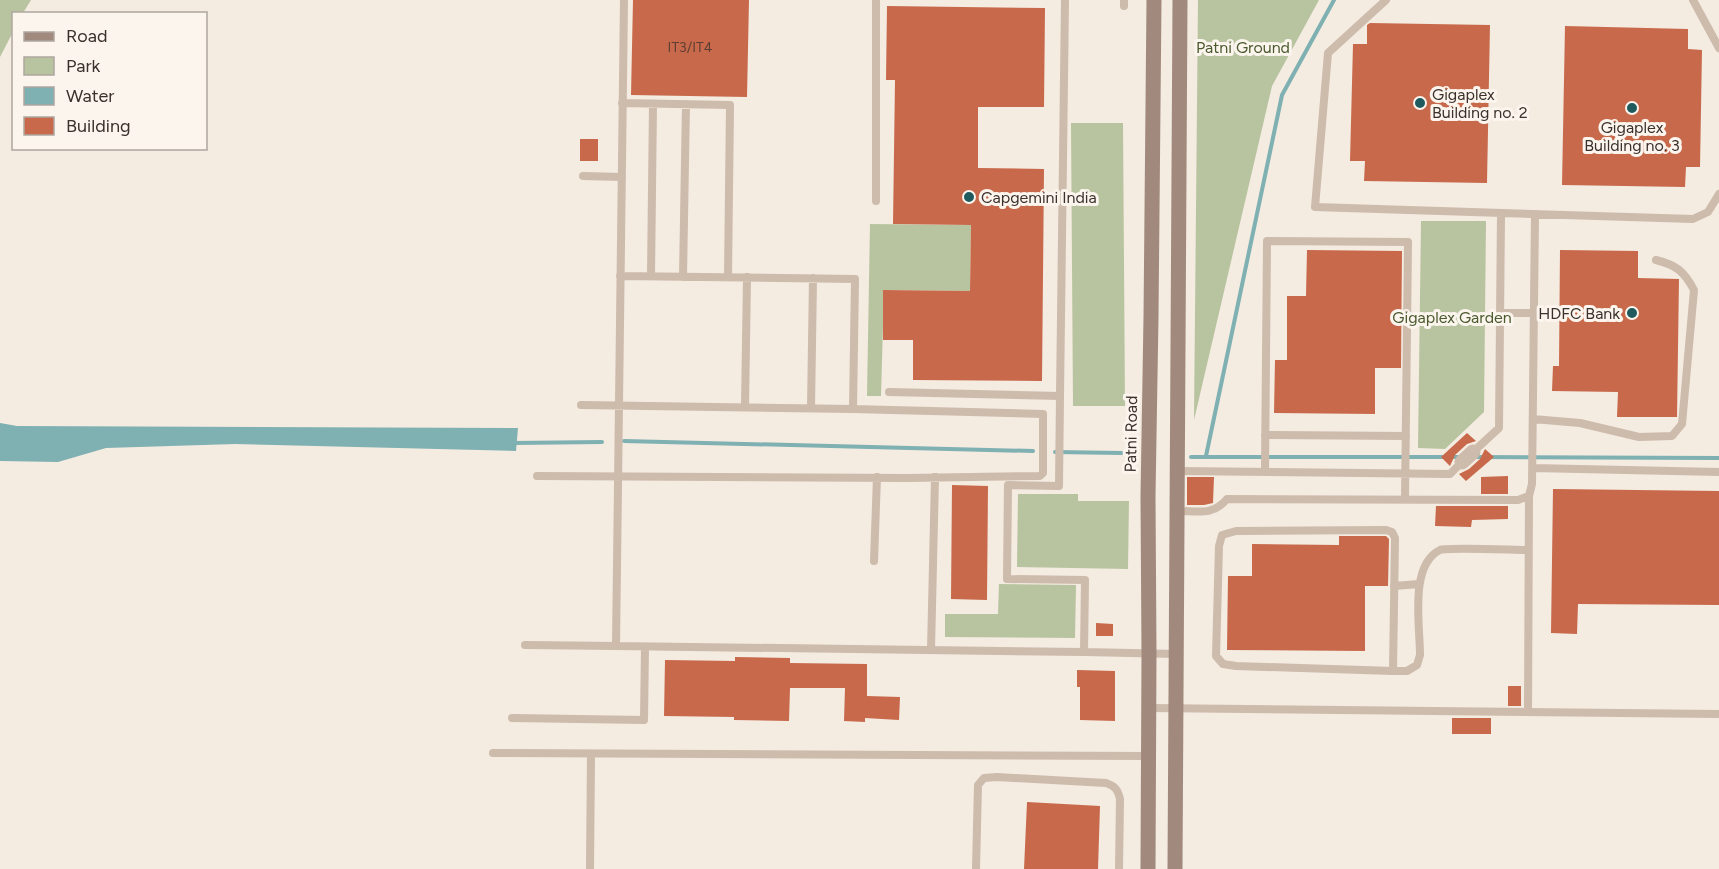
<svg xmlns="http://www.w3.org/2000/svg" width="1719" height="869" font-family="Figtree,sans-serif">
<style>
.green{fill:#b8c4a0}
.water{fill:#7fb0b2}
.lines{fill:none;stroke-linecap:round;stroke-linejoin:round}
.stream{stroke:#7fb0b2;stroke-width:4}
.building{fill:#c8694b}
.lane{stroke:#cdbbac;stroke-width:8}
.street{stroke:#cdbbac;stroke-width:15}
.secondary{stroke:#a18a7d;stroke-width:15}
.poi-dot{fill:#1f5a5e;stroke:#fbf5ee;stroke-width:2}
.labels{text-anchor:middle;dominant-baseline:central;stroke-width:6;stroke-linejoin:round;paint-order:stroke}
.number-label{font-size:14px;fill:#5e3e33}
.park-label{font-size:16px;fill:#4a5a2e;stroke:#fbf5ee}
.poi-label{font-size:16px;fill:#3b302b;stroke:#fbf5ee;text-anchor:start}
.street-label{font-size:16px;fill:#3b302b;stroke:#fbf5ee}
</style>
<rect width="100%" height="100%" fill="#f4ebe1"/>
<path class="green" d="M 0,0 L 31,0 L 23,13 L 14,14 L 13,32 L 0,57 Z
M 1198,0 L 1319,0 L 1272,86 L 1194,420 Z
M 1123,123 L 1125,406 L 1073,406 L 1071,123 Z
M 1421,221 L 1486,221 L 1484,412 L 1445,449 L 1418,448 Z
M 870,224 L 971,225 L 970,291 L 884,290 L 881,396 L 867,396 Z
M 1018,494 L 1078,494 L 1078,501 L 1129,501 L 1128,569 L 1017,567 Z
M 999,584 L 1076,585 L 1075,638 L 945,637 L 945,614 L 998,614 Z"/>
<path class="water" d="M 0,423 L 17,426 L 518,428 L 516,451 L 235,444 L 106,448 L 58,462 L 0,461 Z"/>
<g class="lines">
<path class="stream" d="M 624,441 L 1033,451
M 513,443 L 602,442
M 1055,452 L 1122,453
M 1206,456 L 1282,95 L 1334,0
M 1191,457 L 1460,457
M 1474,457 L 1719,458"/>
</g>
<path class="building" d="M 633,0 L 749,0 L 747,97 L 631,95 Z
M 887,6 L 1045,8 L 1044,107 L 978,107 L 978,168 L 1044,169 L 1042,381 L 913,380 L 913,340 L 883,340 L 883,290 L 970,291 L 971,225 L 893,224 L 895,80 L 886,80 Z
M 1370,23 L 1490,25 L 1487,183 L 1364,181 L 1365,161 L 1350,161 L 1353,44 L 1367,44 L 1367,25 Z
M 1565,26 L 1688,29 L 1688,49 L 1702,50 L 1700,167 L 1686,167 L 1685,187 L 1562,185 Z
M 580,139 L 598,139 L 598,161 L 580,161 Z
M 1307,250 L 1402,251 L 1401,368 L 1375,368 L 1375,414 L 1274,413 L 1275,360 L 1287,360 L 1287,296 L 1306,296 Z
M 1560,250 L 1638,251 L 1638,278 L 1679,279 L 1677,417 L 1617,417 L 1618,392 L 1552,391 L 1553,366 L 1559,366 Z
M 1467,433 L 1476,441 L 1467,444 L 1455,455 L 1450,466 L 1441,457 Z
M 1485,449 L 1494,457 L 1466,481 L 1459,474 L 1469,469 L 1480,459 Z
M 1508,476 L 1508,494 L 1481,494 L 1481,477 Z
M 1187,477 L 1214,477 L 1213,503 L 1204,505 L 1187,505 Z
M 952,485 L 988,486 L 987,600 L 951,599 Z
M 1553,489 L 1719,491 L 1719,605 L 1578,604 L 1577,634 L 1551,633 Z
M 1436,506 L 1508,506 L 1508,519 L 1472,520 L 1471,527 L 1435,526 Z
M 1339,536 L 1386,536 L 1389,539 L 1388,586 L 1365,586 L 1365,651 L 1227,650 L 1228,576 L 1252,576 L 1252,544 L 1339,545 Z
M 1096,623 L 1113,624 L 1113,636 L 1096,636 Z
M 735,657 L 790,658 L 790,663 L 867,664 L 867,696 L 900,697 L 899,720 L 865,718 L 865,722 L 844,721 L 845,688 L 790,688 L 789,721 L 734,720 L 734,717 L 664,716 L 665,660 L 735,661 Z
M 1077,670 L 1115,671 L 1115,721 L 1080,720 L 1080,687 L 1077,687 Z
M 1508,686 L 1521,686 L 1521,706 L 1508,706 Z
M 1452,718 L 1491,718 L 1491,734 L 1452,734 Z
M 1027,802 L 1100,806 L 1098,869 L 1024,869 Z"/>
<g class="lines">
<path class="lane" d="M 624,0 L 616,646 L 1084,652
M 1124,0 L 1124,6
M 1386,0 L 1328,53 L 1315,207 L 1693,219 L 1708,212 L 1719,194
M 1693,0 L 1719,48
M 622,103 L 730,105 L 728,277
M 583,176 L 622,177
M 876,201 L 876,0
M 651,276 L 653,104
M 683,277 L 686,104
M 1500,313 L 1534,313
M 889,392 L 1060,396 L 1065,0
M 1060,396 L 1059,486 L 1008,485 L 1007,579 L 1085,580 L 1084,652 L 1177,654
M 581,405 L 853,409 L 855,279 L 620,276
M 745,407 L 747,277
M 811,408 L 813,278
M 1533,419 L 1580,423 L 1639,437 L 1672,436 L 1682,424 L 1694,290 C 1684,271 1676,265 1656,260
M 1265,435 L 1406,436
M 1473,452 L 1499,428 L 1501,214
M 1533,468 L 1719,472
M 1178,471 L 1450,474 L 1462,462
M 1265,472 L 1267,241 L 1408,242 L 1405,499
M 537,476 L 908,478 L 1040,476 L 1043,473 L 1043,414 L 853,409
M 1178,511 C 1198,511 1213,516 1227,499 L 1518,500 L 1529,496 L 1532,484 L 1535,215
M 874,561 L 877,477
M 1394,586 L 1419,584
M 525,645 L 616,646
M 931,650 L 935,477
M 1393,671 L 1395,538 L 1392,532 L 1386,530 L 1236,531 L 1222,535 L 1219,546 L 1216,656 L 1223,664 L 1236,666 L 1393,671 L 1407,671 L 1417,665 L 1420,655 C 1420,626 1409,565 1440,550 C 1448,547 1514,550 1528,550
M 1149,708 L 1719,714
M 1528,712 L 1529,496
M 512,718 L 644,720 L 645,647
M 493,753 L 1149,756
M 590,869 L 591,754
M 976,869 L 978,785 L 984,778 L 997,777 L 1106,783 C 1115,786 1118,790 1120,799 L 1119,869"/>
<path class="street" d="M 1462,462 L 1473,452"/>
<path class="secondary" d="M 1148,869 L 1149,653 L 1148,496 L 1151,317 L 1154,0
M 1175,869 L 1180,0"/>
</g>
<g class="poi-dot">
<circle cx="1420" cy="103" r="6"/>
<circle cx="1632" cy="108" r="6"/>
<circle cx="969" cy="197" r="6"/>
<circle cx="1632" cy="313" r="6"/>
</g>
<g class="labels">
<g class="number-label">
<text x="690" y="47">IT3/IT4</text>
</g>
<g class="park-label">
<text x="1243" y="47">Patni Ground</text>
<text x="1452" y="317">Gigaplex Garden</text>
</g>
<g class="poi-label">
<text x="1432" y="94">Gigaplex<tspan x="1432" dy="18">Building no. 2</tspan></text>
<text x="1632" y="127" text-anchor="middle">Gigaplex<tspan x="1632" dy="18">Building no. 3</tspan></text>
<text x="981" y="197">Capgemini India</text>
<text x="1620" y="313" text-anchor="end">HDFC Bank</text>
</g>
<g class="street-label">
<text transform="translate(1131 434) rotate(-89)">Patni Road</text>
</g>
</g>
<rect x="12" y="12" width="195" height="138" fill="#fbf5ee" stroke="#aea6a0" stroke-width="1.5"/>
<rect x="24" y="32" width="30" height="9" fill="#a18a7d" stroke="#aea6a0" stroke-width="1.5"/>
<text x="66" y="42" font-size="18" fill="#3b302b">Road</text>
<rect x="24" y="57" width="30" height="18" fill="#b8c4a0" stroke="#aea6a0" stroke-width="1.5"/>
<text x="66" y="72" font-size="18" fill="#3b302b">Park</text>
<rect x="24" y="87" width="30" height="18" fill="#7fb0b2" stroke="#aea6a0" stroke-width="1.5"/>
<text x="66" y="102" font-size="18" fill="#3b302b">Water</text>
<rect x="24" y="117" width="30" height="18" fill="#c8694b" stroke="#aea6a0" stroke-width="1.5"/>
<text x="66" y="132" font-size="18" fill="#3b302b">Building</text>
</svg>
